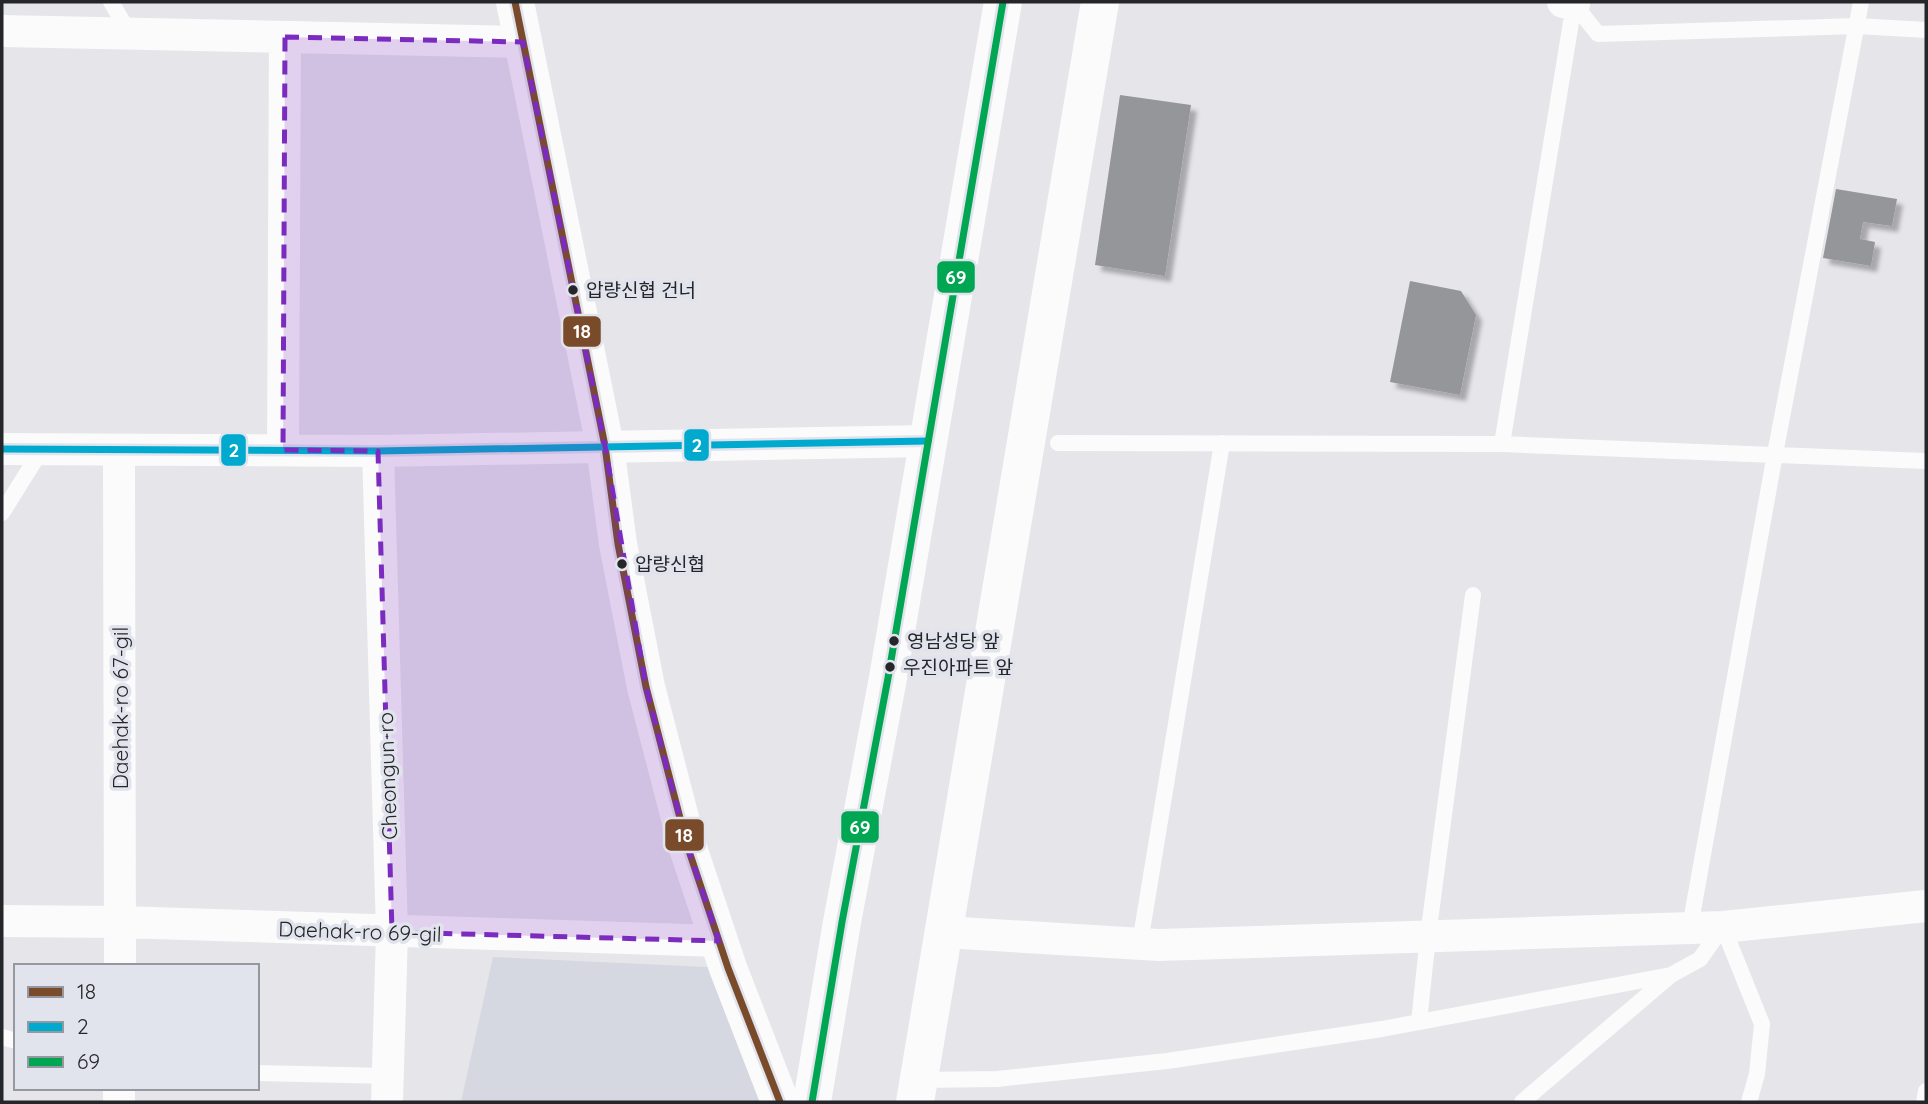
<svg xmlns="http://www.w3.org/2000/svg" width="1928" height="1104" font-family="Quicksand,'Noto Sans KR',sans-serif">
<style>
.built{fill:#d5d8e1}
.building{fill:#959699;filter:url(#shadow)}
.lines{fill:none;stroke-linecap:round;stroke-linejoin:round}
.service{stroke:#fbfbfc;stroke-width:16}
.minor{stroke:#fbfbfc;stroke-width:32}
.tertiary{stroke:#fbfbfc;stroke-width:38}
.secondary{stroke:#fbfbfc;stroke-width:38}
.bus-1-casing{stroke:#e2e4ed;stroke-width:12}
.bus-2-casing{stroke:#e2e4ed;stroke-width:12}
.bus-3-casing{stroke:#e2e4ed;stroke-width:12}
.bus-1{stroke:#7a4b2a;stroke-width:7}
.bus-2{stroke:#00a9ce;stroke-width:7}
.bus-3{stroke:#00a651;stroke-width:7}
.marked{fill:#7b2cbf;fill-opacity:0.2;stroke:#7b2cbf;stroke-width:5;stroke-dasharray:14 9;stroke-linejoin:round}
.bus-dot{fill:#252629;stroke:#e2e4ed;stroke-width:2.5}
.labels{text-anchor:middle;dominant-baseline:central;stroke-width:7;stroke-linejoin:round;paint-order:stroke}
.bus-label{font-size:19px;fill:#252629;stroke:#e2e4ed;text-anchor:start}
.street-label{font-size:21px;fill:#252629;stroke:#e2e4ed}
.line-badge{stroke:#e2e4ed;stroke-width:2.5}
.badge-label{font-size:19px;text-anchor:middle;font-weight:bold;fill:#fff}
</style>
<defs>
<filter id="shadow"><feDropShadow dx="6" dy="6" stdDeviation="2" flood-color="#0004"/></filter>
</defs>
<rect width="100%" height="100%" fill="#e5e5ea"/>
<path class="built" d="M 493,957 L 728,968 L 780,1102 L 461,1102 Z"/>
<path class="building" d="M 1120,95 L 1191,105 L 1165,276 L 1095,265 Z
M 1836,189 L 1897,199 L 1892,226 L 1863,222 L 1860,239 L 1875,242 L 1871,266 L 1823,258 Z
M 1410,281 L 1461,291 L 1476,315 L 1460,395 L 1390,382 Z"/>
<g class="lines">
<path class="service" d="M 111,2 L 130,34
M 1575,2 L 1574,4 L 1598,34 L 1857,26 L 1926,30
M 1058,443 L 1502,444 L 1926,461
M 1502,444 L 1574,4
M 2,513 L 42,449
M 1690,927 L 1775,454 L 1861,2
M 1723,927 L 1762,1024 L 1757,1074 L 1749,1102
M 1140,943 L 1222,443
M 1419,1022 L 1428,936 L 1473,595
M 2,1037 L 16,1041
M 257,1073 L 388,1076
M 918,1080 L 997,1079 L 1167,1061 L 1382,1029 L 1671,975
M 1522,1102 L 1671,975 L 1700,959 L 1722,928
M 1924,1102 L 1926,1091"/>
<path class="minor" d="M 1563,2 L 1574,4
M 2,31 L 523,42
M 2,449 L 378,451 L 928,441
M 119,450 L 120,966
M 283,450 L 285,37
M 378,451 L 392,932 L 387,1102
M 2,921 L 120,922 L 719,941
M 944,932 L 1159,945 L 1723,927 L 1926,906
M 119,1102 L 119,1088"/>
<path class="tertiary" d="M 515,2 L 605,446 L 618,544 L 646,687 L 687,845 L 728,968 L 780,1102"/>
<path class="secondary" d="M 812,1102 L 842,922 L 888,678 L 1003,2
M 915,1102 L 1100,2"/>
<defs>
<path id="bus-1" d="M 515,2 L 605,446 L 618,544 L 646,687 L 687,845 L 728,968 L 780,1102"/>
<path id="bus-2" d="M 2,449 L 378,451 L 928,441"/>
<path id="bus-3" d="M 812,1102 L 842,922 L 888,678 L 1003,2"/>
</defs>
<use href="#bus-1" class="bus-1-casing"/>
<use href="#bus-2" class="bus-2-casing"/>
<use href="#bus-3" class="bus-3-casing"/>
<use href="#bus-1" class="bus-1"/>
<use href="#bus-2" class="bus-2"/>
<use href="#bus-3" class="bus-3"/>
</g>
<path class="marked" d="M 285,37 L 523,42 L 605,446 L 646,687 L 687,845 L 719,941 L 392,932 L 378,451 L 283,450 Z"/>
<g class="bus-dot">
<circle cx="573" cy="290" r="6"/>
<circle cx="622" cy="564" r="6"/>
<circle cx="894" cy="641" r="6"/>
<circle cx="890" cy="667" r="6"/>
</g>
<g class="labels">
<g class="bus-label">
<text x="586" y="290">압량신협 건너</text>
<text x="635" y="564">압량신협</text>
<text x="907" y="641">영남성당 앞</text>
<text x="903" y="667">우진아파트 앞</text>
</g>
<g class="street-label">
<text transform="translate(120 708) rotate(-90)">Daehak-ro 67-gil</text>
<text transform="translate(387 776) rotate(-92)">Cheongun-ro</text>
<text transform="translate(360 931) rotate(2)">Daehak-ro 69-gil</text>
</g>
</g>
<g class="line-badge">
<rect x="936" y="260" width="40" height="34" rx="7" fill="#00a651"/>
<rect x="562" y="315" width="40" height="33" rx="7" fill="#7a4b2a"/>
<rect x="683" y="428" width="27" height="34" rx="7" fill="#00a9ce"/>
<rect x="220" y="433" width="27" height="34" rx="7" fill="#00a9ce"/>
<rect x="840" y="810" width="40" height="34" rx="7" fill="#00a651"/>
<rect x="664" y="818" width="41" height="34" rx="7" fill="#7a4b2a"/>
</g>
<g class="badge-label">
<text x="956" y="284">69</text>
<text x="582" y="338">18</text>
<text x="697" y="452">2</text>
<text x="234" y="457">2</text>
<text x="860" y="834">69</text>
<text x="684" y="842">18</text>
</g>
<rect width="1928" height="1104" fill="none" stroke="#252629" stroke-width="7"/>
<rect x="14" y="964" width="245" height="126" fill="#e2e4ed" stroke="#96989f" stroke-width="2"/>
<rect x="28" y="987" width="35" height="10" fill="#7a4b2a" stroke="#96989f" stroke-width="2"/>
<text x="77" y="999" font-size="21" fill="#252629">18</text>
<rect x="28" y="1022" width="35" height="10" fill="#00a9ce" stroke="#96989f" stroke-width="2"/>
<text x="77" y="1034" font-size="21" fill="#252629">2</text>
<rect x="28" y="1057" width="35" height="10" fill="#00a651" stroke="#96989f" stroke-width="2"/>
<text x="77" y="1069" font-size="21" fill="#252629">69</text>
</svg>
